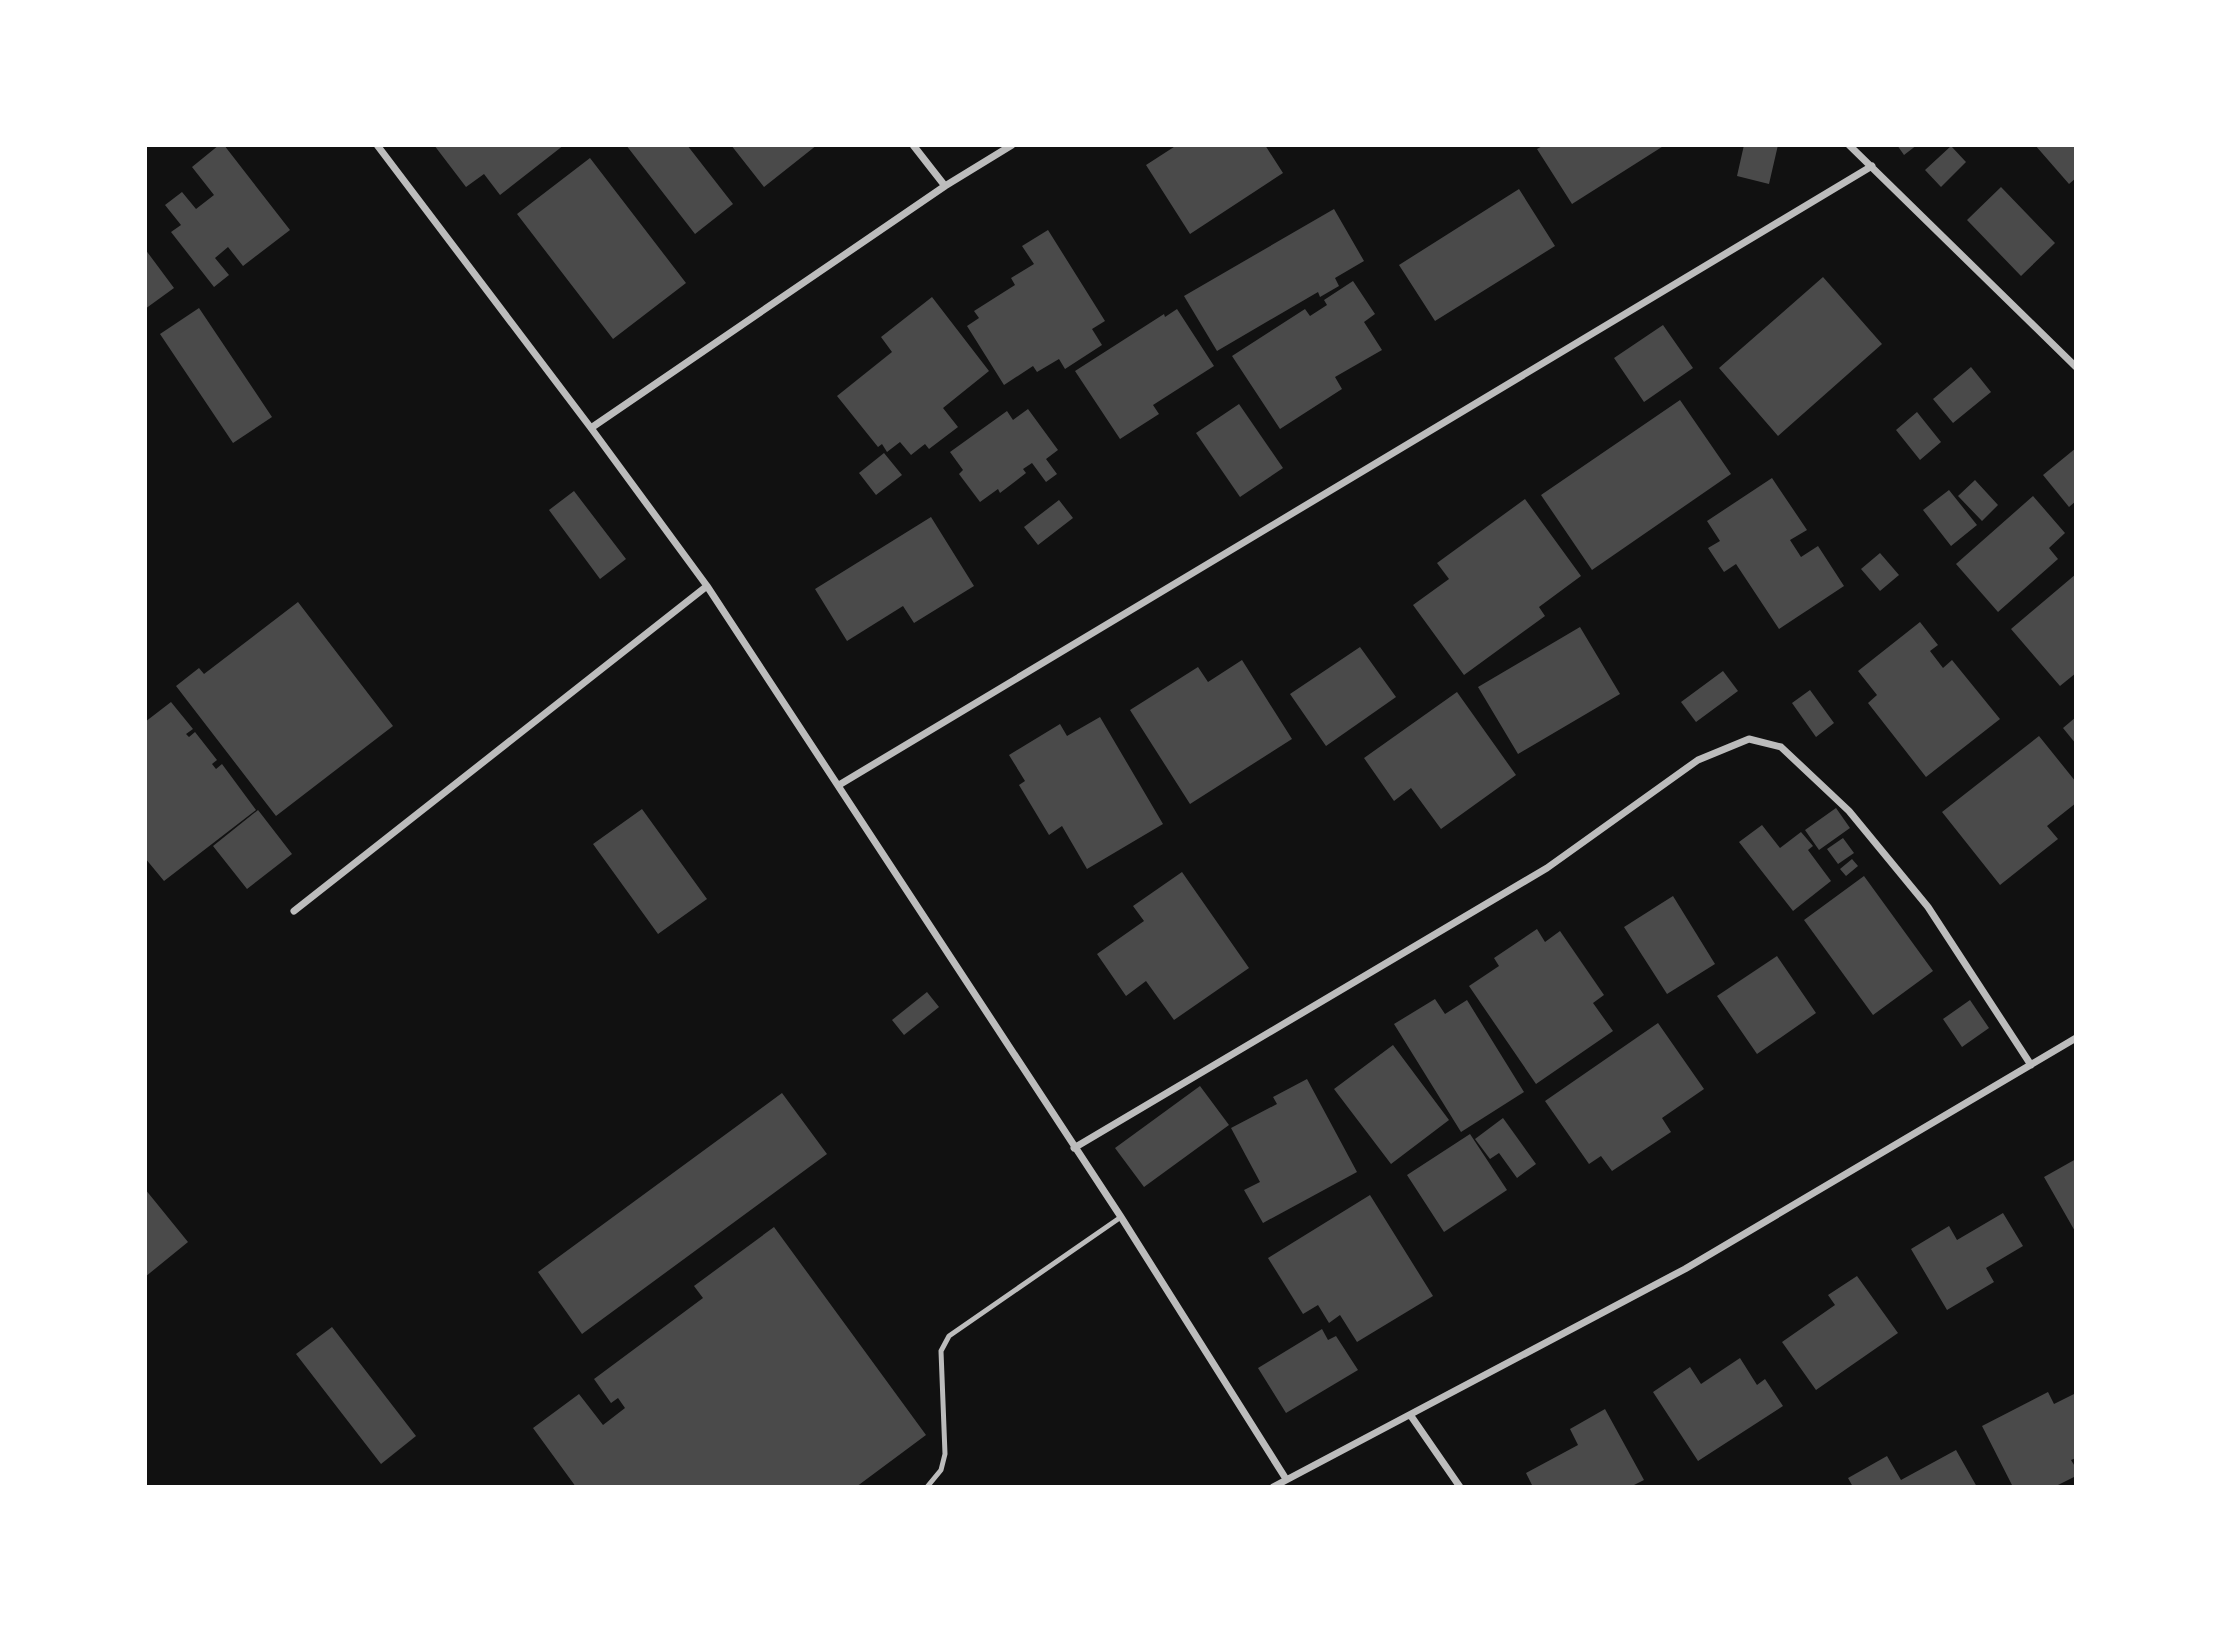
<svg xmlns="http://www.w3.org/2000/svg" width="2221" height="1632" font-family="'Open Sans',sans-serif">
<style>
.building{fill:#4a4a4a}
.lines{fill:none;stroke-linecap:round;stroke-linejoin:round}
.service{stroke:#bcbcbc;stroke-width:5}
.minor{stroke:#bcbcbc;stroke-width:7}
</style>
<rect width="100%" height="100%" fill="#111"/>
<path class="building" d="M 219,145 L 224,145 L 290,230 L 243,266 L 228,247 L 215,258 L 229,275 L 214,287 L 171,232 L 181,225 L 165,205 L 182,192 L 196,209 L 214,195 L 192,167 Z
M 434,145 L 564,145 L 500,195 L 484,174 L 466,187 Z
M 626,145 L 687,145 L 733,204 L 695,234 Z
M 731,145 L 817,145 L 764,187 Z
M 1177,145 L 1265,145 L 1283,173 L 1190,234 L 1146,165 Z
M 1544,145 L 1665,145 L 1572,204 L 1537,149 Z
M 1744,145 L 1778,145 L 1769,184 L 1737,176 Z
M 1897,145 L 1917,145 L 1904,155 Z
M 2035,145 L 2076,145 L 2076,178 L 2069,184 Z
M 1951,146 L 1966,162 L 1941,187 L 1925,170 Z
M 590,158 L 686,283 L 613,339 L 517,214 Z
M 2001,187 L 2055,243 L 2021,276 L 1967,220 Z
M 1519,189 L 1555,246 L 1435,321 L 1399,265 Z
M 1334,209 L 1364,261 L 1335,278 L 1339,286 L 1320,297 L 1318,292 L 1217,351 L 1184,296 Z
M 1048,230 L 1105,321 L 1092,329 L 1102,345 L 1065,369 L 1059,359 L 1037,372 L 1033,366 L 1004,385 L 967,326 L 979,318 L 974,311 L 1015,285 L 1011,278 L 1034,264 L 1022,246 Z
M 145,249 L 174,288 L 145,309 Z
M 1823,277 L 1882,344 L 1778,436 L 1719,368 Z
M 1353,281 L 1375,314 L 1364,322 L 1382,350 L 1335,377 L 1342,389 L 1280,429 L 1232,356 L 1305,309 L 1310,316 L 1327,305 L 1324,300 Z
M 932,297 L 989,371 L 943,408 L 958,427 L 929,449 L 925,444 L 911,455 L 900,442 L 887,452 L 882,444 L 878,447 L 837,396 L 892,352 L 881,337 Z
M 199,308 L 272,417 L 233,443 L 160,334 Z
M 1177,309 L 1214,366 L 1153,405 L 1159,414 L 1120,439 L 1075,371 L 1164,314 L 1165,317 Z
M 1663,325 L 1693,368 L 1644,402 L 1614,358 Z
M 1971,367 L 1991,392 L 1953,423 L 1933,399 Z
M 1680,400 L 1731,474 L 1592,570 L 1541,495 Z
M 1239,404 L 1283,468 L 1240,497 L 1196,433 Z
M 1028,409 L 1058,450 L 1046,459 L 1057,474 L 1046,482 L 1032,463 L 1023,469 L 1026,473 L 1000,493 L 998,489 L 980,502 L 959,474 L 963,470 L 950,452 L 1007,411 L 1013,420 Z
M 1917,412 L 1941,442 L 1920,460 L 1896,430 Z
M 2076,448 L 2076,501 L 2069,507 L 2043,475 Z
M 884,453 L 902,475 L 876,495 L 859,473 Z
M 1772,478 L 1807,530 L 1790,540 L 1801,557 L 1818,546 L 1844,586 L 1779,629 L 1736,564 L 1724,572 L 1708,548 L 1720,541 L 1707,521 Z
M 1975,480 L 1998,505 L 1982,521 L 1958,496 Z
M 1949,490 L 1977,525 L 1951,546 L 1923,510 Z
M 574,491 L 626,559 L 600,579 L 549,510 Z
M 2033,496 L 2065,533 L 2049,548 L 2058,559 L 1998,612 L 1956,564 Z
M 1525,499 L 1581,576 L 1539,607 L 1545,616 L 1464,675 L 1413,605 L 1449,579 L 1437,563 Z
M 1059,500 L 1073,518 L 1038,545 L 1024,527 Z
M 931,517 L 974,586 L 914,623 L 903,606 L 847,641 L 815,589 Z
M 1880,553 L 1899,575 L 1880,591 L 1861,569 Z
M 2076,574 L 2076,673 L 2060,686 L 2011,629 Z
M 298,602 L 393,726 L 276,816 L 176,686 L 199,668 L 204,674 Z
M 1920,622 L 1938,645 L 1930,651 L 1943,668 L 1952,660 L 2000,719 L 1926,777 L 1868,703 L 1877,695 L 1858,671 Z
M 1580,627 L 1620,694 L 1518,754 L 1478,687 Z
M 1360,647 L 1396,697 L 1326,746 L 1290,694 Z
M 1242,660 L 1292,739 L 1190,804 L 1130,710 L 1198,667 L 1208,682 Z
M 1723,671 L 1738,691 L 1696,722 L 1681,702 Z
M 1810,690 L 1834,723 L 1816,737 L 1792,703 Z
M 1457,692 L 1516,775 L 1441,829 L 1411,788 L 1394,801 L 1364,758 Z
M 171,702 L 193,729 L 186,734 L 189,737 L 195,732 L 217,760 L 212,764 L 216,769 L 222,764 L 256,810 L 164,881 L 145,858 L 145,722 Z
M 1100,717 L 1163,824 L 1087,869 L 1062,826 L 1049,835 L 1019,785 L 1025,781 L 1009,755 L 1060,724 L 1067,736 Z
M 2076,717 L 2076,744 L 2063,728 Z
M 2039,736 L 2076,782 L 2076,803 L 2047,826 L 2058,839 L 2000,885 L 1942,812 Z
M 1836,808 L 1850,828 L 1819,850 L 1805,830 Z
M 642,809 L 707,899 L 658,934 L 593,844 Z
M 258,810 L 292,854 L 247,889 L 213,846 Z
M 1762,825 L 1780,848 L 1801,832 L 1813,846 L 1808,850 L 1831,881 L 1793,911 L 1739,842 Z
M 1843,838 L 1854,853 L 1838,864 L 1827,849 Z
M 1852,859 L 1858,866 L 1846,876 L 1840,869 Z
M 1182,872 L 1249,968 L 1174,1020 L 1146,981 L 1126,996 L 1097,954 L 1144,921 L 1133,906 Z
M 1864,876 L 1933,971 L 1873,1015 L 1804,920 Z
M 1673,896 L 1715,964 L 1667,994 L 1624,927 Z
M 1537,929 L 1545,942 L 1560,931 L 1604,995 L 1593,1003 L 1613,1031 L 1536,1084 L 1469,986 L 1499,966 L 1494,958 Z
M 1777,956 L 1816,1013 L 1757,1054 L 1717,996 Z
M 927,992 L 939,1007 L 904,1035 L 892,1020 Z
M 1435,999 L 1445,1014 L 1467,1000 L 1524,1092 L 1461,1132 L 1394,1024 Z
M 1970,1000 L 1989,1028 L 1962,1047 L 1943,1019 Z
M 1658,1023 L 1704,1089 L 1662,1118 L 1671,1132 L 1612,1171 L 1601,1156 L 1589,1164 L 1545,1101 Z
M 1393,1045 L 1449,1120 L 1391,1164 L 1334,1089 Z
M 1307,1079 L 1357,1172 L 1263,1223 L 1244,1190 L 1260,1182 L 1231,1128 L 1277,1104 L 1273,1097 Z
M 1200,1086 L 1229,1125 L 1144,1187 L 1115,1148 Z
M 782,1093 L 827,1154 L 582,1334 L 538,1272 Z
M 1503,1118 L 1536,1164 L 1517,1178 L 1499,1153 L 1490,1159 L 1475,1139 Z
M 1470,1134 L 1507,1190 L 1444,1232 L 1407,1175 Z
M 2076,1159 L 2076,1233 L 2044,1177 Z
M 145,1189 L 188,1242 L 145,1277 Z
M 1370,1195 L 1433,1296 L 1357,1342 L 1340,1315 L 1329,1323 L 1318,1305 L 1303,1314 L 1268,1258 Z
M 2003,1213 L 2023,1246 L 1986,1268 L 1994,1282 L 1947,1310 L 1911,1249 L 1949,1226 L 1957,1240 Z
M 774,1227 L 926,1435 L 856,1487 L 576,1487 L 533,1428 L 579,1394 L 603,1425 L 625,1408 L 618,1398 L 611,1403 L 594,1379 L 703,1298 L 694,1286 Z
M 1857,1276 L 1898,1333 L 1816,1390 L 1782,1342 L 1835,1305 L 1828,1295 Z
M 332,1327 L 416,1436 L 381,1464 L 296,1354 Z
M 1322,1329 L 1328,1340 L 1336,1336 L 1358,1370 L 1286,1413 L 1258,1368 Z
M 1740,1358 L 1757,1385 L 1765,1379 L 1783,1406 L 1698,1461 L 1653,1392 L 1690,1367 L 1701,1384 Z
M 2048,1392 L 2054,1404 L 2076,1393 L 2076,1458 L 2071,1460 L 2076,1468 L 2076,1476 L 2054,1487 L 2013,1487 L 1982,1426 Z
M 1605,1409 L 1644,1480 L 1630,1487 L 1533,1487 L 1526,1473 L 1578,1445 L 1570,1429 Z
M 1956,1450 L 1977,1487 L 1853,1487 L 1848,1478 L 1887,1456 L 1901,1480 Z"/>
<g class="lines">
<path class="service" d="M 927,1487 L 941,1470 L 945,1454 L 941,1351 L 949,1336 L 1121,1217"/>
<path class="minor" d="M 377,145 L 591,428 L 707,586 L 1121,1217 L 1286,1479
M 913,145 L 945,186
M 1849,145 L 2076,367
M 591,428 L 945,186 L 1012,145
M 839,785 L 1872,166
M 294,911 L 707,586
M 1074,1148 L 1547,868 L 1698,760 L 1749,739 L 1781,747 L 1849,811 L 1928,907 L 2031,1065
M 1411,1416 L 1460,1487
M 1273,1487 L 1685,1269 L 2076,1038"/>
</g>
<rect width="2221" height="1632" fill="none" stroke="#ffffff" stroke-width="294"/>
</svg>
